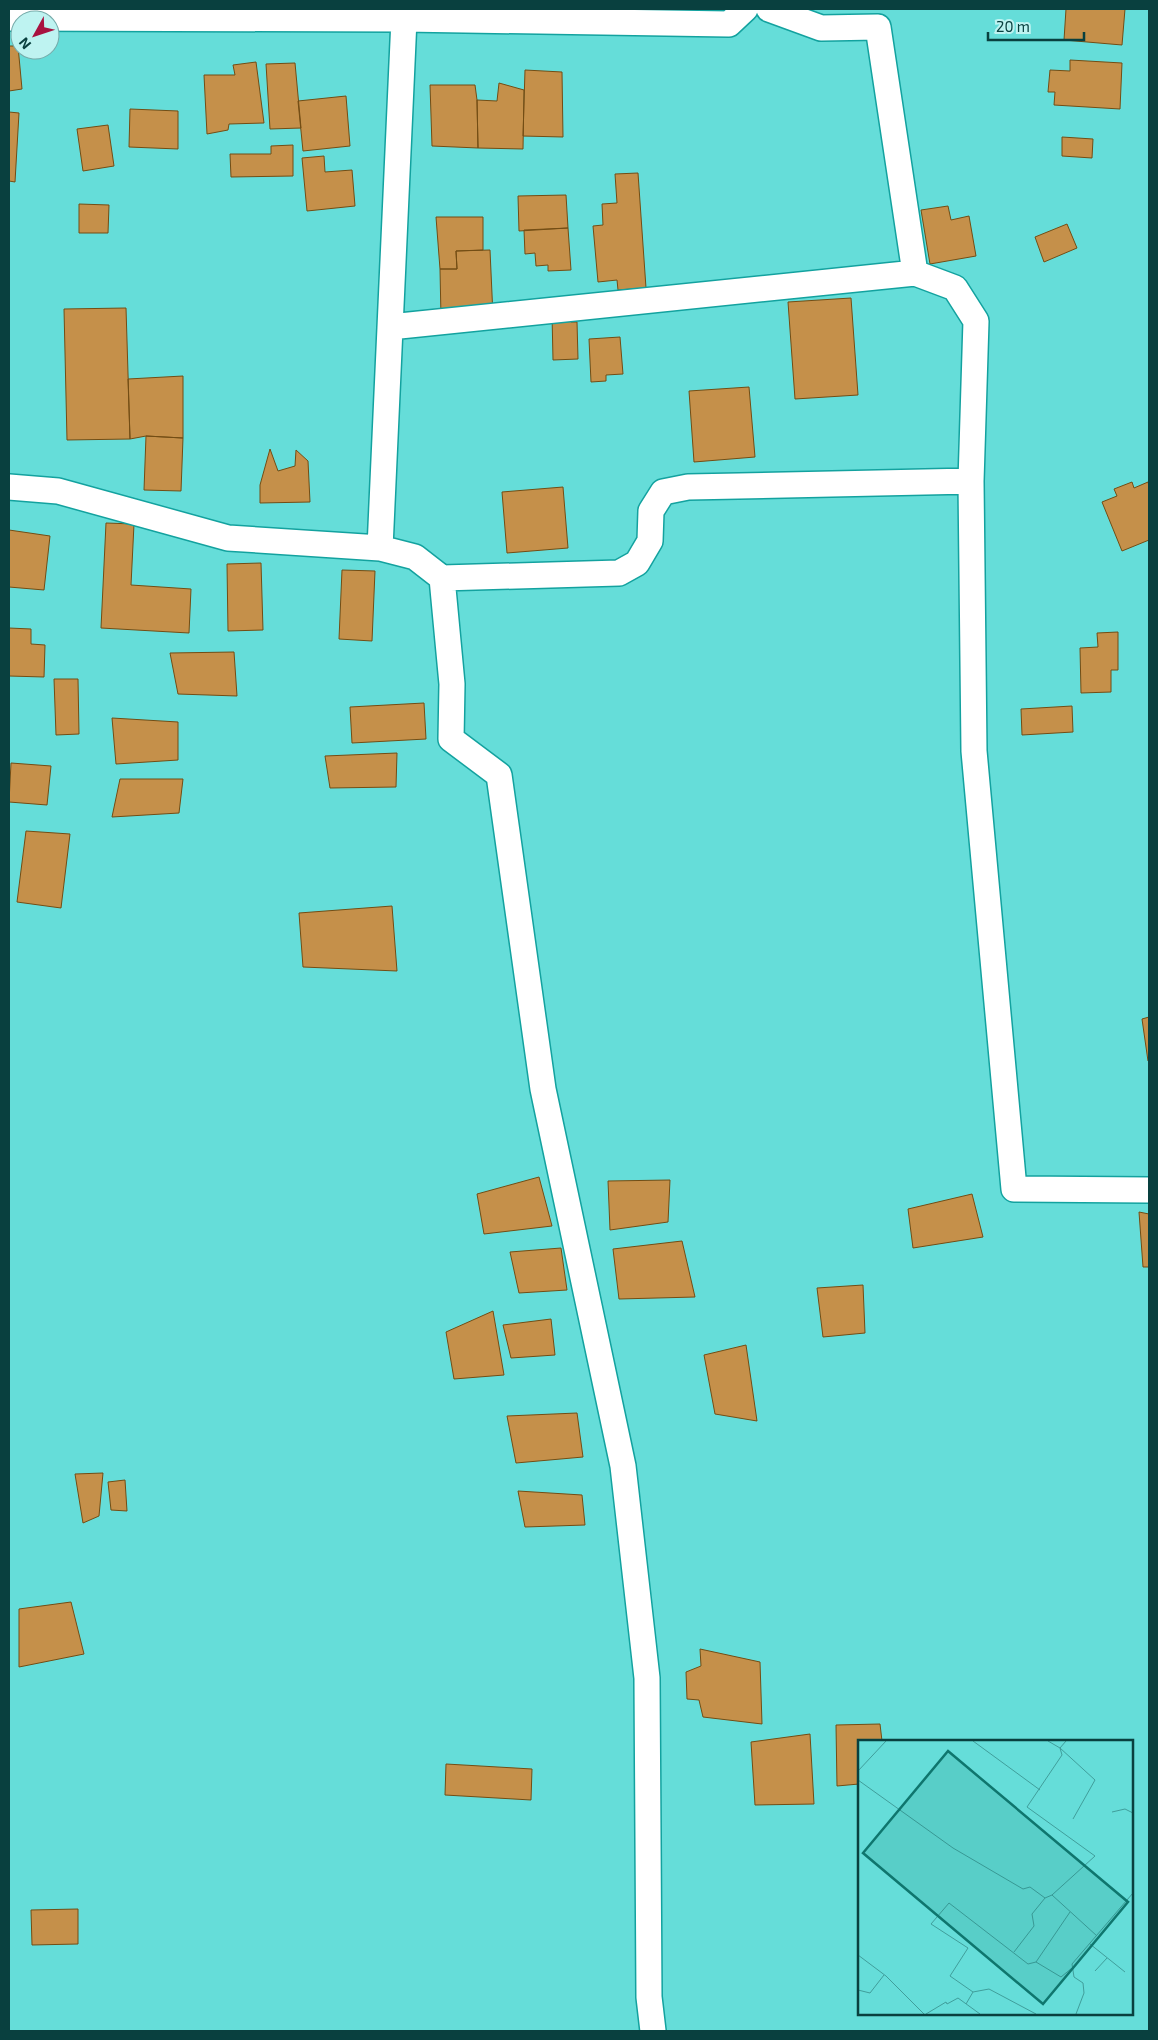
<svg xmlns="http://www.w3.org/2000/svg" width="1158" height="2040" font-family="'Exo 2',sans-serif">
<style>
.building{fill:#c5904a;stroke:#734d14}
.lines{fill:none;stroke-linecap:round;stroke-linejoin:round}
.street-casing{stroke:#13a29f;stroke-width:28}
.street{stroke:#fff;stroke-width:25}
.inset-road{fill:none;stroke:#409e9b;stroke-width:1}
.view{fill:#0f766e;fill-opacity:0.15;stroke:#0f766e;stroke-width:2.5}
.inset-edge{fill:none;stroke:#09403f;stroke-width:2.5}
</style>
<rect width="100%" height="100%" fill="#65ddd9"/>
<path class="building" d="M 1066,9 L 1125,9 L 1122,45 L 1064,40 Z
M 9,46 L 18,46 L 22,89 L 9,91 Z
M 1070,60 L 1122,63 L 1120,109 L 1054,105 L 1055,92 L 1048,92 L 1050,70 L 1070,71 Z
M 256,62 L 264,123 L 229,124 L 228,130 L 207,134 L 204,75 L 235,75 L 233,65 Z
M 295,63 L 301,128 L 270,129 L 266,64 Z
M 525,70 L 562,72 L 563,137 L 523,136 Z
M 499,83 L 524,90 L 523,149 L 478,148 L 477,100 L 497,101 Z
M 430,85 L 475,85 L 477,100 L 478,148 L 432,146 Z
M 346,96 L 350,146 L 303,151 L 298,101 Z
M 130,109 L 178,111 L 178,149 L 129,147 Z
M 9,112 L 19,113 L 15,182 L 9,181 Z
M 108,125 L 114,166 L 83,171 L 77,129 Z
M 1062,137 L 1093,139 L 1092,158 L 1062,156 Z
M 293,145 L 293,176 L 231,177 L 230,154 L 271,154 L 271,146 Z
M 324,156 L 325,172 L 352,170 L 355,206 L 307,211 L 302,158 Z
M 638,173 L 646,288 L 618,290 L 617,280 L 598,282 L 593,226 L 603,225 L 602,204 L 617,203 L 615,174 Z
M 566,195 L 568,228 L 519,231 L 518,196 Z
M 79,204 L 109,205 L 108,233 L 79,233 Z
M 948,206 L 951,220 L 969,216 L 976,256 L 930,264 L 921,210 Z
M 436,217 L 483,217 L 483,250 L 456,251 L 457,269 L 440,269 Z
M 1067,224 L 1077,248 L 1044,262 L 1035,237 Z
M 568,228 L 571,270 L 548,271 L 548,265 L 536,266 L 535,253 L 525,254 L 524,230 Z
M 490,250 L 493,316 L 441,318 L 440,269 L 457,269 L 456,251 Z
M 851,298 L 858,395 L 795,399 L 788,302 Z
M 126,308 L 130,439 L 67,440 L 64,309 Z
M 552,314 L 571,314 L 571,322 L 577,322 L 578,359 L 553,360 Z
M 620,337 L 623,374 L 606,375 L 606,381 L 591,382 L 589,339 Z
M 183,376 L 183,438 L 146,436 L 130,439 L 128,379 Z
M 749,387 L 755,457 L 694,462 L 689,391 Z
M 146,436 L 183,438 L 181,491 L 144,490 Z
M 270,449 L 278,471 L 295,466 L 296,450 L 308,461 L 310,502 L 260,503 L 260,485 Z
M 1132,482 L 1134,488 L 1148,482 L 1149,486 L 1149,540 L 1122,551 L 1102,502 L 1117,496 L 1114,489 Z
M 563,487 L 568,548 L 507,553 L 502,492 Z
M 106,523 L 134,524 L 131,585 L 191,589 L 189,633 L 101,628 Z
M 9,530 L 50,536 L 44,590 L 9,587 Z
M 261,563 L 263,630 L 228,631 L 227,564 Z
M 342,570 L 375,571 L 372,641 L 339,639 Z
M 9,628 L 31,629 L 31,644 L 45,645 L 44,677 L 9,676 Z
M 1118,632 L 1118,670 L 1111,670 L 1111,692 L 1081,693 L 1080,648 L 1098,647 L 1097,633 Z
M 234,652 L 237,696 L 178,694 L 170,653 Z
M 54,679 L 78,679 L 79,734 L 56,735 Z
M 424,703 L 426,739 L 352,743 L 350,707 Z
M 1072,706 L 1073,732 L 1022,735 L 1021,709 Z
M 112,718 L 178,722 L 178,760 L 116,764 Z
M 397,753 L 396,787 L 330,788 L 325,756 Z
M 11,763 L 51,766 L 47,805 L 9,802 Z
M 120,779 L 183,779 L 179,813 L 112,817 Z
M 26,831 L 70,834 L 61,908 L 17,902 Z
M 392,906 L 397,971 L 303,967 L 299,913 Z
M 1149,1017 L 1149,1061 L 1148,1061 L 1142,1019 Z
M 539,1177 L 552,1226 L 484,1234 L 477,1194 Z
M 670,1180 L 668,1222 L 610,1230 L 608,1181 Z
M 972,1194 L 983,1237 L 913,1248 L 908,1209 Z
M 1139,1212 L 1149,1214 L 1149,1267 L 1143,1267 Z
M 682,1241 L 695,1297 L 619,1299 L 613,1249 Z
M 561,1248 L 567,1290 L 519,1293 L 510,1252 Z
M 863,1285 L 865,1333 L 823,1337 L 817,1288 Z
M 493,1311 L 504,1375 L 454,1379 L 446,1332 Z
M 551,1319 L 555,1355 L 511,1358 L 503,1325 Z
M 746,1345 L 757,1421 L 715,1414 L 704,1355 Z
M 577,1413 L 583,1457 L 516,1463 L 507,1416 Z
M 103,1473 L 99,1516 L 83,1523 L 75,1474 Z
M 125,1480 L 127,1511 L 111,1510 L 108,1482 Z
M 518,1491 L 582,1495 L 585,1525 L 525,1527 Z
M 71,1602 L 84,1654 L 19,1667 L 19,1609 Z
M 700,1649 L 760,1662 L 762,1724 L 703,1717 L 699,1700 L 687,1699 L 686,1672 L 701,1666 Z
M 880,1724 L 882,1741 L 859,1741 L 859,1784 L 837,1786 L 836,1725 Z
M 810,1734 L 814,1804 L 755,1805 L 751,1742 Z
M 446,1764 L 532,1769 L 531,1800 L 445,1795 Z
M 78,1909 L 78,1944 L 32,1945 L 31,1910 Z"/>
<g class="lines">
<defs>
<path id="street" d="M 769,9 L 821,28 L 878,27 L 915,273 L 955,288 L 976,321 L 971,481 L 974,751 L 1014,1189 L 1149,1190
M 9,18 L 404,19 L 729,24 L 745,9
M 390,327 L 915,273
M 9,487 L 58,491 L 228,538 L 380,548 L 404,19
M 380,548 L 415,557 L 442,578 L 452,684 L 451,739 L 499,775 L 543,1089 L 623,1466 L 647,1678 L 649,1997 L 653,2031
M 442,578 L 619,573 L 637,563 L 650,541 L 651,511 L 663,492 L 688,487 L 971,481"/>
</defs>
<use href="#street" class="street-casing"/>
<use href="#street" class="street"/>
</g>
<g transform="translate(858 1740)">
<rect width="275" height="275" fill="#65ddd9"/>
<path class="inset-road" d="M 115,1 L 182,50M 190,1 L 202,8 L 204,15 L 169,67 L 237,116 L 194,155 L 239,196M 208,1 L 202,8 L 237,40 L 215,79M 0,31 L 28,1M 0,40 L 95,108 L 165,149 L 172,147 L 187,158 L 194,155M 254,72 L 267,69 L 275,73M 232,204 L 267,232M 156,212 L 176,186 L 174,174 L 187,158M 0,215 L 28,236 L 66,274M 178,222 L 212,172M 237,231 L 249,218M 0,250 L 12,253 L 26,235M 115,252 L 92,236 L 110,208 L 73,184 L 91,163 L 170,224 L 178,222 L 203,237 L 214,228M 108,264 L 115,252 L 131,249 L 178,274M 68,274 L 88,262 L 89,264 L 100,258 L 122,274M 218,274 L 226,253 L 225,243 L 216,237 L 214,224 L 275,153"/>
<path class="view" d="M 90,11 L 270,162 L 185,264 L 5,113 Z"/>
<rect width="275" height="275" class="inset-edge"/>
</g>
<rect width="1158" height="2040" fill="none" stroke="#09403f" stroke-width="20"/>
<g transform="translate(35 35) rotate(230)"><circle r="24" fill="#bef3f1" stroke="#76abaa"/>
<path d="M0-4L9 19L0 12L-9 19Z" fill="#a81240"/>
<text y="-8" font-size="14" font-weight="bold" text-anchor="middle" fill="#09403f">N</text>
</g>
<path d="M988 32v8h96v-8" fill="none" stroke="#09403f" stroke-width="2.5"/>
<text x="996" y="32" font-size="15" fill="#09403f" stroke="#bef3f1" stroke-width="4" paint-order="stroke">20 m</text>
</svg>
